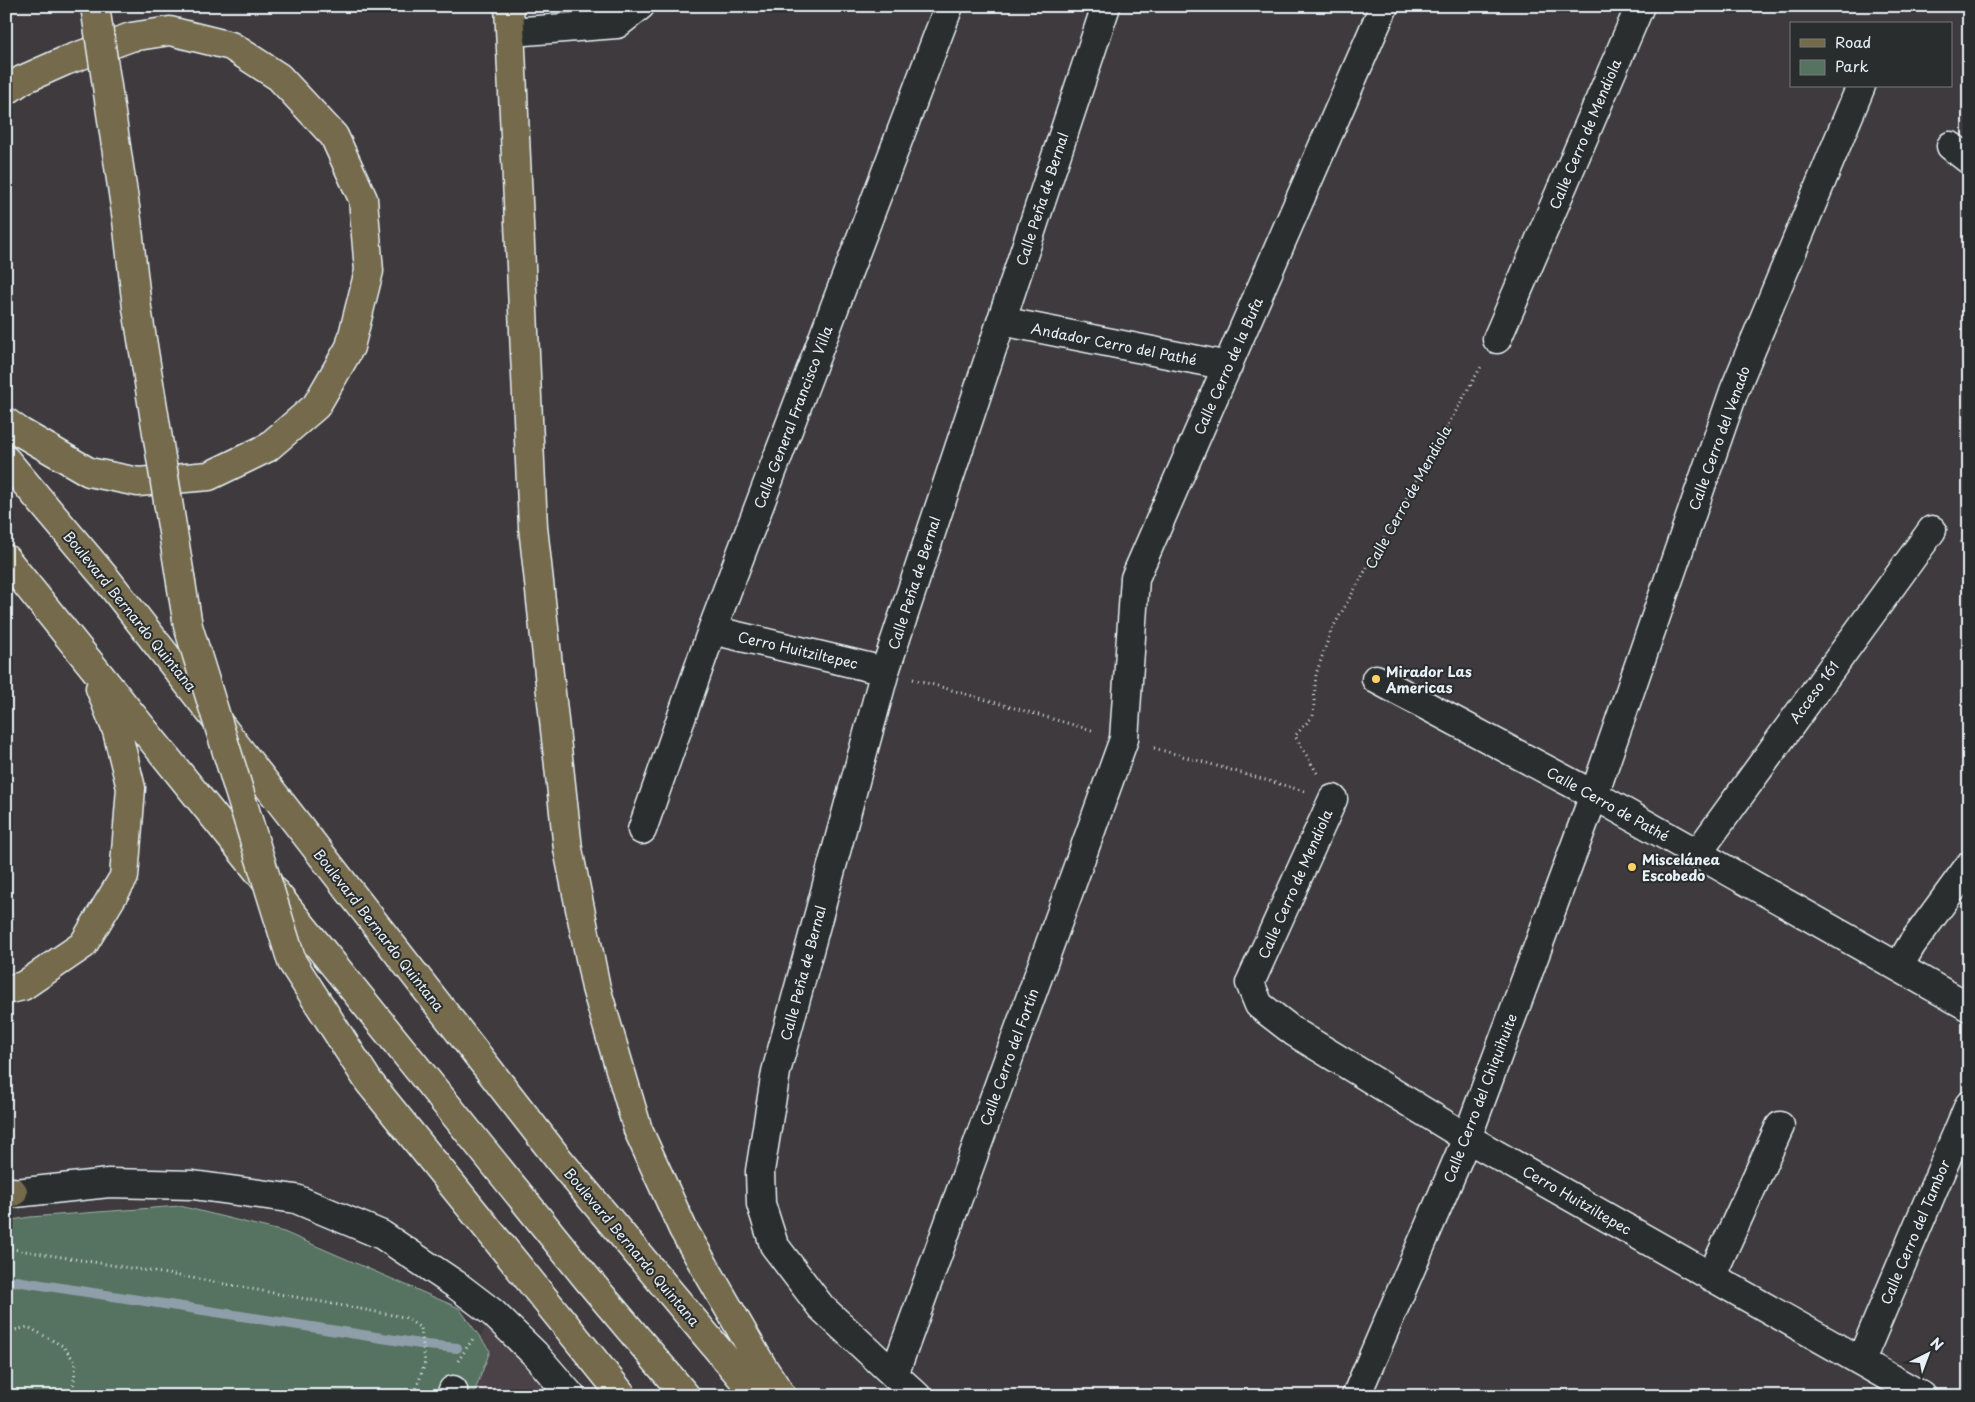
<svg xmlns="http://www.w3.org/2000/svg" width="1975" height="1402" font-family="'Playpen Sans',sans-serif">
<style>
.built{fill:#4c4347}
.green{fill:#567260;stroke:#9fb2ac}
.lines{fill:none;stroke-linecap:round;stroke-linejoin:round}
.stream{stroke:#8e9faa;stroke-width:10}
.minor-casing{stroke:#e8f1f8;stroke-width:31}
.major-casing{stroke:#e8f1f8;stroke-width:31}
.highway-casing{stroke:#e8f1f8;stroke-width:31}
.path{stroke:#e8f1f8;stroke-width:3;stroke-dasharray:1 4;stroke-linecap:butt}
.minor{stroke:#2a2d2e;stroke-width:28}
.major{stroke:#746b4b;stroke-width:28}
.highway{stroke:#746b4b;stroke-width:28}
.highway-bridge-casing{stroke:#e8f1f8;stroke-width:31;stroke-linecap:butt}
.highway-bridge{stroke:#746b4b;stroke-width:28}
.poi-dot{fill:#ffd166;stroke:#2a2d2e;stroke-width:2}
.labels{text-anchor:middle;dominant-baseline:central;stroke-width:4;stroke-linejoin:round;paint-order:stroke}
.street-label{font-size:14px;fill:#e8f1f8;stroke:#2a2d2e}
.poi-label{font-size:14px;font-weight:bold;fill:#e8f1f8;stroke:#2a2d2e;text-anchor:start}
</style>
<rect width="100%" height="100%" fill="#3e3a3d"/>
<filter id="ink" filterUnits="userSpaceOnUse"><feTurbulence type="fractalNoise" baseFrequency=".02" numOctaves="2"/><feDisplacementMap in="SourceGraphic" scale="10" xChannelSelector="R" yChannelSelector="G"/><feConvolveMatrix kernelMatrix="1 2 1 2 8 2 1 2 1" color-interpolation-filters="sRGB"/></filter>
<g filter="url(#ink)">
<path class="built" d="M 493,1313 L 571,1396 L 451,1396 Z"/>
<path class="green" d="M 180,1206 L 284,1232 L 459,1308 L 490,1351 L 473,1396 L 6,1396 L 6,1221 L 30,1217 Z"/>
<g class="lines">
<path class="stream" d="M 6,1283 L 16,1281 L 427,1345 L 457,1348"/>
<defs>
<path id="minor" d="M 511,32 L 617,24 L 640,6
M 1951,146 L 1969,160
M 1001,321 L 1228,366
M 1497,339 L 1640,6
M 712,630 L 885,671
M 1376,679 L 1594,795 L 1969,1007
M 1333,799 L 1250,983 L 1259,1005 L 1294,1032 L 1467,1138 L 1922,1396
M 642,830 L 712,630 L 949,6
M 1697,854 L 1932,530
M 1899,966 L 1912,944 L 1969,866
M 6,1194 L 109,1183 L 193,1185 L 296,1199 L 382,1235 L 455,1284 L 493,1313 L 534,1353 L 571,1396
M 1711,1277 L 1780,1126
M 1861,1360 L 1969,1105
M 894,1375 L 1124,739 L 1135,578 L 1384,6
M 451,1396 L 453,1390
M 917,1396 L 821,1307 L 774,1245 L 761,1204 L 760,1171 L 776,1072 L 885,671 L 1106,6
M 1356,1396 L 1467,1138 L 1594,795 L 1734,391 L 1861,86"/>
<path id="major" d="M 509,6 L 533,527 L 568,849 L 596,988 L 638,1130 L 683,1229 L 762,1366 L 782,1396
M 6,91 L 22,80 L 65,61 L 131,37 L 170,31 L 231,46 L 279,77 L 334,136 L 363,199 L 369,271 L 350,347 L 316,406 L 267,448 L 209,476 L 138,482 L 89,472 L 20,432 L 6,422
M 6,460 L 108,581 L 560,1161 L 757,1396
M 6,559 L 589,1281 L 686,1396
M 6,990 L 23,986 L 83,945 L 124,877 L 131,788 L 117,731 L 100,688"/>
<path id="highway" d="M 6,1192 L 13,1192"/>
</defs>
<use href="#minor" class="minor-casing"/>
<use href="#major" class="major-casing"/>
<use href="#highway" class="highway-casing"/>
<path class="path" d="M 1960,542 L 1969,546
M 913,679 L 1095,731
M 1154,748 L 1304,791
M 1317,773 L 1295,736 L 1313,716 L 1316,674 L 1331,631 L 1482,365
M 6,1248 L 192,1278 L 404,1317 L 421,1328 L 425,1363 L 414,1396
M 6,1332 L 28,1327 L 63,1346 L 76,1363 L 72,1396
M 458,1361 L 474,1337"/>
<use href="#minor" class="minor"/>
<use href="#major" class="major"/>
<use href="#highway" class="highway"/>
<defs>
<path id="highway-bridge" d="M 95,6 L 127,220 L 137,308 L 188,626 L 292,962 L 369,1082 L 623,1396"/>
</defs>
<use href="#highway-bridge" class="highway-bridge-casing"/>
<use href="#highway-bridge" class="highway-bridge"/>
</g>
</g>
<g class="poi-dot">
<circle cx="1376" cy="679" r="5"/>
<circle cx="1632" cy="867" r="5"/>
</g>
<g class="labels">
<g class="street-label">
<text transform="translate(1585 134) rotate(-67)">Calle Cerro de Mendiola</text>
<text transform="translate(1042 199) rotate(-72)">Calle Peña de Bernal</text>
<text transform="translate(1114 344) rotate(11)">Andador Cerro del Pathé</text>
<text transform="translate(1228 366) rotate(-66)">Calle Cerro de la Bufa</text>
<text transform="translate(793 417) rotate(-69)">Calle General Francisco Villa</text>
<text transform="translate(1719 438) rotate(-70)">Calle Cerro del Venado</text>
<text transform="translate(1408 497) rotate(-61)">Calle Cerro de Mendiola</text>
<text transform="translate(914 583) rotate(-72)">Calle Peña de Bernal</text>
<text transform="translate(130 611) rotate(51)">Boulevard Bernardo Quintana</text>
<text transform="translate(798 650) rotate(13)">Cerro Huitziltepec</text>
<text transform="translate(1814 692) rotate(-54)">Acceso 161</text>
<text transform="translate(1608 804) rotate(29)">Calle Cerro de Pathé</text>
<text transform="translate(1295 884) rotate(-66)">Calle Cerro de Mendiola</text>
<text transform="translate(379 930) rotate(52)">Boulevard Bernardo Quintana</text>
<text transform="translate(803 973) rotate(-75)">Calle Peña de Bernal</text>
<text transform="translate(1009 1057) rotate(-70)">Calle Cerro del Fortín</text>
<text transform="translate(1480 1098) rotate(-69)">Calle Cerro del Chiquihuite</text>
<text transform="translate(1577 1200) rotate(30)">Cerro Huitziltepec</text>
<text transform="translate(1915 1232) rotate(-67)">Calle Cerro del Tambor</text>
<text transform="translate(632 1247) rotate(50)">Boulevard Bernardo Quintana</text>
</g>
<g class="poi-label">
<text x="1386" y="671">Mirador Las<tspan x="1386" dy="16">Americas</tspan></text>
<text x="1642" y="859">Miscelánea<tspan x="1642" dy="16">Escobedo</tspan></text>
</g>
</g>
<rect width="1975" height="1402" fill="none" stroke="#2a2d2e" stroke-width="25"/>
<rect x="12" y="12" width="1950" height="1377" fill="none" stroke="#e8f1f8" stroke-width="2" filter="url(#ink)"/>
<rect x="1790" y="22" width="162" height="65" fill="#2a2d2e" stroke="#767b7f"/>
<rect x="1800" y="39" width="25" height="8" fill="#746b4b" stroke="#767b7f"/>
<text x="1835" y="48" font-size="15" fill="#e8f1f8">Road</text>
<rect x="1800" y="60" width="25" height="15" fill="#567260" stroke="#767b7f"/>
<text x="1835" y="72" font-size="15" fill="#e8f1f8">Park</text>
<g transform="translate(1928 1354) rotate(42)" stroke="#2a2d2e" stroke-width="4" paint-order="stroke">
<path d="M0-4L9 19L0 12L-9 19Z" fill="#e8f1f8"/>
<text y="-8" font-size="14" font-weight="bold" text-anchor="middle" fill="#e8f1f8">N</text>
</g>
</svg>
